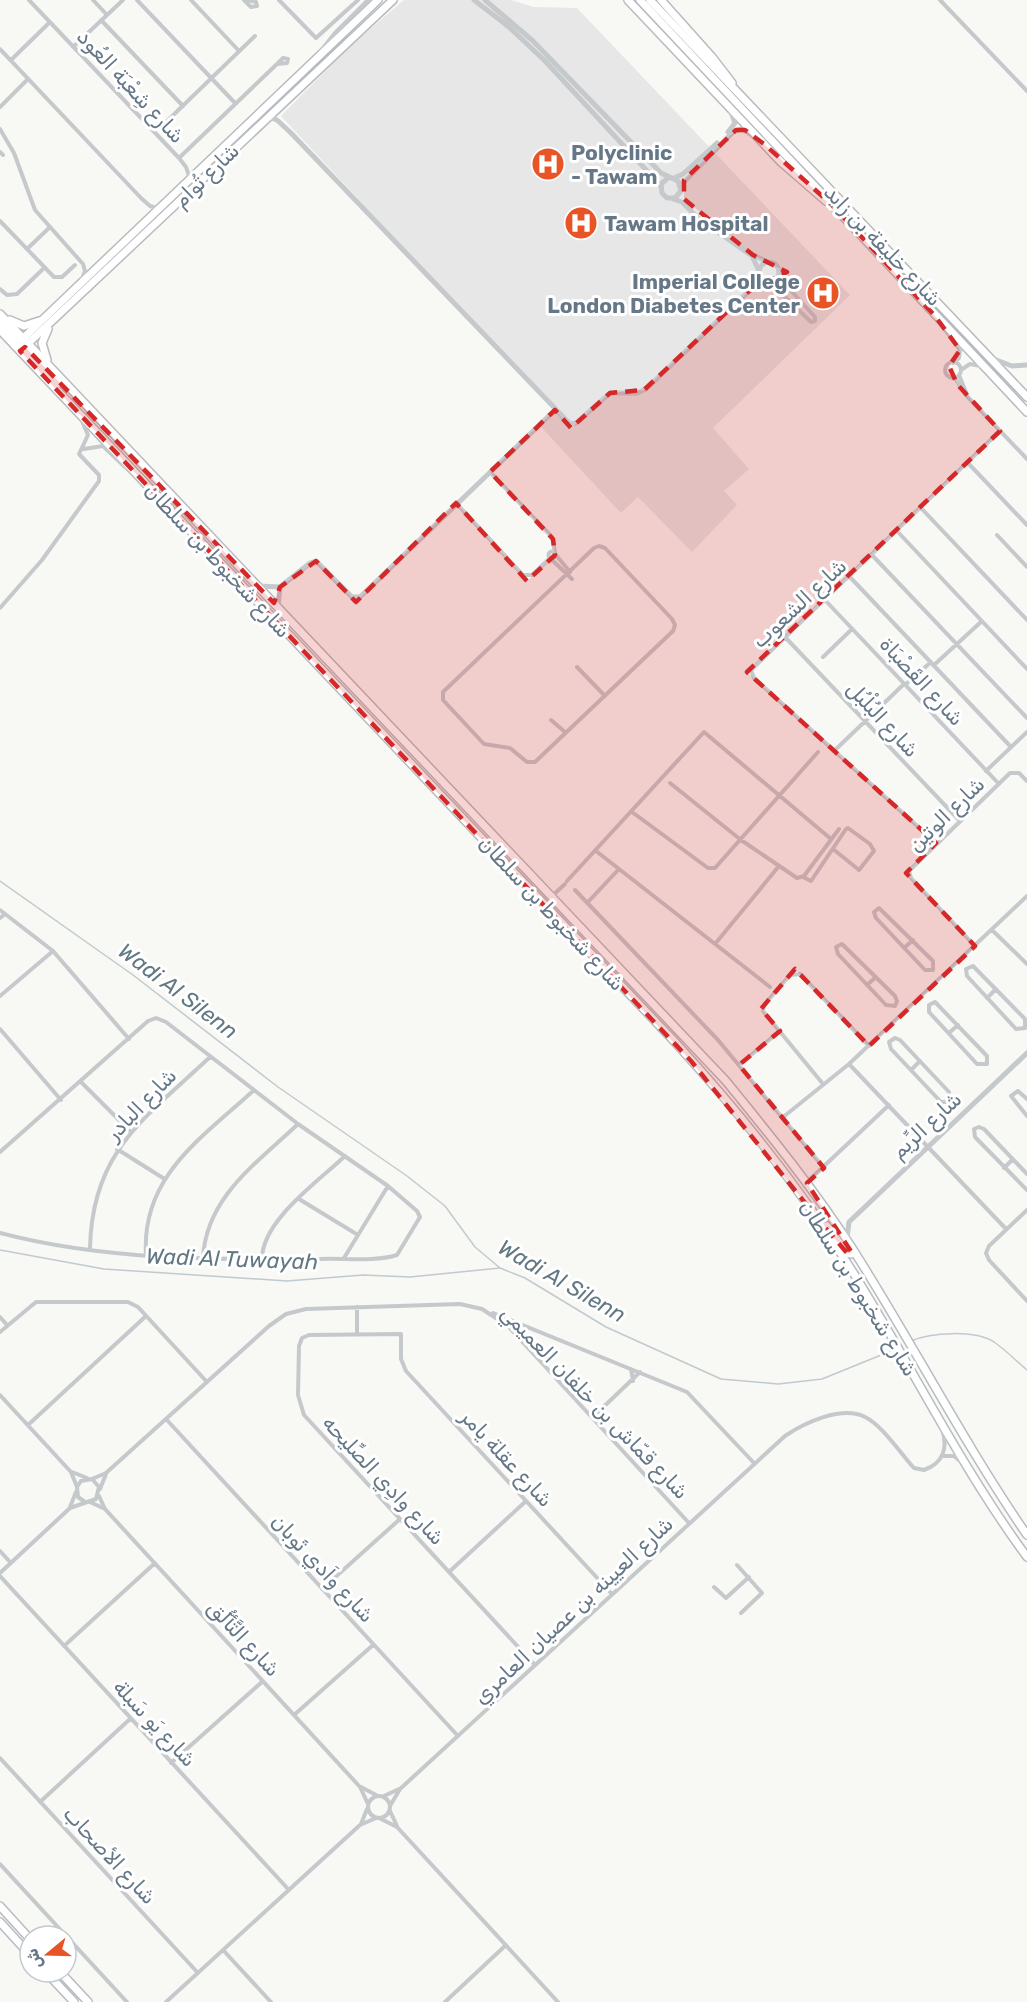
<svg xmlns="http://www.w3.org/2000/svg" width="1027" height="2002" font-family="Rubik,Cairo,sans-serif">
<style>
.built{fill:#e6e7e6}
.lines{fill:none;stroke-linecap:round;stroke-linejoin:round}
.stream{stroke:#c0cacf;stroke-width:1.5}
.primary-casing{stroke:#b8bcc0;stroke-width:10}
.trunk-casing{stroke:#b8bbbe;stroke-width:10}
.minor{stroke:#c5c9cc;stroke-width:4}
.tertiary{stroke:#c5c9cc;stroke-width:5}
.primary{stroke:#fff;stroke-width:7}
.trunk{stroke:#fff;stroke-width:7}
.marked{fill:#d62828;fill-opacity:0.2;stroke:#d62828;stroke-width:4.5;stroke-dasharray:12 8;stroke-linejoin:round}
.labels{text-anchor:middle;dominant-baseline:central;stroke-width:6;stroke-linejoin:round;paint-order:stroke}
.street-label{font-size:21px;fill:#667887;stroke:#fff}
.poi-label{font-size:21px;font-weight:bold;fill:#667887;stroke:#fff;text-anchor:start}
.water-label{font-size:22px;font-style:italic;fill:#627983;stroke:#fff}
</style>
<rect width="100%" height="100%" fill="#f8f8f5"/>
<path class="built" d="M 404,0 L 511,0 L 533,7 L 577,8 L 850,295 L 713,428 L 749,469 L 724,491 L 737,505 L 692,552 L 638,497 L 621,513 L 541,427 L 556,412 L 281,116 L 349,47 Z"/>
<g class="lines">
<path class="stream" d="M 0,881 L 133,975 L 278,1087 L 407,1176 L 445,1206 L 475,1247 L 500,1268 L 525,1278 L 606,1327 L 721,1379 L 778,1384 L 822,1379 L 896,1349
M 0,1250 L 104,1269 L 287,1281 L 363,1275 L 410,1277 L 500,1268
M 911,1341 C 931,1332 975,1330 994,1342 C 1006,1350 1016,1361 1027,1370"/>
<defs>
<path id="primary" d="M 628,0 L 781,162 L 826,201
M 661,0 L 712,57 L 732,83
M 0,314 L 726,1081 C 770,1135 814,1189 852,1248 C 912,1342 963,1442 1027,1535
M 10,320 L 24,326 L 39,321
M 0,322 L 23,344
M 0,330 L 674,1041 C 743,1116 806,1195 859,1282 C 915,1373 963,1470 1027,1557
M 21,345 L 59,383
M 15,346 L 378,0
M 20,351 L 393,0
M 47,360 L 42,343 L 48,329
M 827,1226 L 847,1253 L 851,1254 L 853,1250
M 0,1906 L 30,1939
M 0,1922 L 30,1955
M 46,1972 L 74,2002
M 60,1972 L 88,2002"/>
<path id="trunk" d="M 640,0 L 1027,412
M 650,0 L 1027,397"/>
</defs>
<use href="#primary" class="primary-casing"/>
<use href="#trunk" class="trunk-casing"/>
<path class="minor" d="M 29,0 L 179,158 L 186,167 L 190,179
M 93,0 L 107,15
M 137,0 L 235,103
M 191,0 L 239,51
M 244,0 L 251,7 L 257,6 L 256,2 L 248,0
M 279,0 L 316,38 L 358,0
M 940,0 L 1027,91
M 101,20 L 183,106
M 73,47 L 123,0
M 0,49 L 141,198 L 150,206 L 160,209
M 320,52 L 335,33 L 368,0
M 283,58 L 288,59 L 287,63 L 277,64 Z
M 11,60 L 50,22
M 0,107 L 28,79
M 164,124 L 255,36
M 0,129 L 14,153 L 35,210 L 83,264 L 85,271 L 82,279
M 0,152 L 3,155
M 179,158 L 277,64
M 0,221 L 54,277 L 62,277 L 75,265
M 27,249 L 49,228
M 771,283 L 811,322 L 815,321 L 815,317 L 784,283 L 780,274
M 0,289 L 7,295 L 17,294 L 44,268
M 943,327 L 960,350 L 959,358 L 953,363
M945 370a8 8 0 1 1 16 0a8 8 0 1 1-16 0Z
M 961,370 L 970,364 L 981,366
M 959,375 L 966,392
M 955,378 L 965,394 L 1027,459
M 84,449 L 103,446 L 125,467
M 968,463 L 1027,525
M 490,472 L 552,537 L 555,553
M 457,504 L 523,575 L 532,575 L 550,558
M 921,508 L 1027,620
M 897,531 L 1027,669
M 997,535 L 1027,567
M 599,546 L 605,548 L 672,619 L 675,625 L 673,631 L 535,762 L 527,762 L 510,748 L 484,744 L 443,700 L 443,692 L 594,548 Z
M548.5 555a3.5 3.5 0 1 1 7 0a3.5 3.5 0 1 1-7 0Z
M 556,555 L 570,572
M 872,555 L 1027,718
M 551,559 L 572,579
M 849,576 L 1011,747
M 824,599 L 999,784
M 0,608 L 42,560 L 99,481 L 99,475 L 79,454 L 88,435 L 82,421
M 785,637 L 960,821
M 823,657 L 852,629
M 934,665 L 982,621
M 577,667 L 605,696
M 905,685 L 931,662
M 551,720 L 565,732
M 834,751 L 904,684
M 986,771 L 1027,732
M 670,783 L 741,840 L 797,878 L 804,876 L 839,829
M 632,812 L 708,868 L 715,868 L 818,752
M 936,843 L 754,678 L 751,670 L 1000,431
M 596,851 L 770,987
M 803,877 L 811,881 L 846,829 L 848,828 L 870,844 L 874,851 L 859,870 L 833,849
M 567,881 L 704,732 L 831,839
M 575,890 L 718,1040 L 824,1168
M 552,896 L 565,884
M 588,902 L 619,869
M 879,908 L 933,961 L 933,970 L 925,970 L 876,918 L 874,912 Z
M 0,910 L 53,951 L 129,1039
M 0,918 L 5,914
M 992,930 L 1027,964
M 715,944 L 779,866
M 842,944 L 895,996 L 897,1001 L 895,1006 L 886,1005 L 838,954 L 836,947 Z
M 975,946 L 911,878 L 909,871 L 1010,773 L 1019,773 L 1027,781
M 904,948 L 913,940
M 973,966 L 1025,1019 L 1025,1028 L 1016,1029 L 967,976 L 966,969 Z
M 867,985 L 876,977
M 0,996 L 53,951
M 987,998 L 996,989
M 935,1002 L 987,1056 L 987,1064 L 977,1064 L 929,1012 L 929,1005 Z
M 0,1029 L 61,1100
M 949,1033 L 958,1025
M 895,1038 L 900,1040 L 949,1092 L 949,1102 L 941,1102 L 891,1049 L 889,1042 Z
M 849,1064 L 1006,1229
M 739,1065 L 780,1031
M 911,1070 L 920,1061
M 81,1082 L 130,1131
M 823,1084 L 763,1011 L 764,1005 L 790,975 L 800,974 L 869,1046
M 1027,1099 L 1018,1091 L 1011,1096 L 1027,1116
M 782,1118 L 849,1064 L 1027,896
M 117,1149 L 163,1178
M 0,1152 L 148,1021 L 156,1018 L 166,1022 L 298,1124 L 388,1186 L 417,1211 L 420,1217 L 397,1255 C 375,1262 344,1258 320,1259 C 214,1260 102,1260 0,1233
M 1004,1168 L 1013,1159
M 1027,1174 L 984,1129 L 979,1127 L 974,1129 L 975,1137 L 1027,1190
M 807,1182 L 889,1105
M 299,1199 L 358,1235
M 1027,1210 L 989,1246 L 986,1253 L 989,1260 L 1027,1301
M 90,1248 C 92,1151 145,1118 210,1057
M 146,1255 C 141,1176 202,1138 254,1090
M 203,1258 C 206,1197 257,1163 298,1124
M 344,1258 L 388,1186
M 262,1260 C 261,1221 319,1181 345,1156
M 493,1313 L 687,1392 L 754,1463
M 0,1317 L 7,1325
M 0,1332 L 36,1302 L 128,1302 L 138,1307 L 207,1382
M 357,1334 L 357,1307
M 518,1337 L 528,1327
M 631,1369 L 633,1381
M 0,1395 L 71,1472 L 77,1487
M 593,1417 L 640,1372
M 166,1419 L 458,1736
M 28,1425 L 146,1316
M 943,1456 L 954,1456 L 960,1461
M 72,1472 L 87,1478
M 92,1479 L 106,1473 L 269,1326 L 286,1314 L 306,1309 L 460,1304 L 482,1309 L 508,1326 L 689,1523
M 100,1489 L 106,1474
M 99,1496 L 105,1509 L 360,1787 L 368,1804
M 90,1502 L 105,1509
M 70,1507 L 76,1492
M 0,1551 L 11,1563
M 737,1565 L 762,1593 L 741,1613
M 449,1572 L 526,1501
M 0,1573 L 70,1508 L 96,1499 L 99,1487 L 92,1479 L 81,1481 L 77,1487 L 78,1497 L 85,1502
M 0,1576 L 289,1890
M 714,1587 L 726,1598 L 749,1577
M 322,1589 L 400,1519
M 64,1646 L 155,1563
M 534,1664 L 304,1415 L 298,1395 L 299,1346 L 302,1338 L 309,1335 L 401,1334 L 401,1359 L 406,1371 L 612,1594
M 294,1715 L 373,1645
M 0,1758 L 198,1973
M 171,1763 L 263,1681
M 361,1787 L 376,1795
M368 1807a11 11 0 1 1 22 0a11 11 0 1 1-22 0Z
M 384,1796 L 399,1789
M 40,1802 L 130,1719
M 390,1806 L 400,1789 L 785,1436 C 804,1423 842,1405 865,1417 C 882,1425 901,1454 914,1468 L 924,1470 C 944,1463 948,1447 942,1429
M 390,1811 L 397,1826
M 379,1818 L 397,1827 L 558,2002
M 361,1824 L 367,1809
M 0,1864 L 127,2002
M 223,1950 L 271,2002
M 166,2002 L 360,1825 L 376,1818
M 445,2002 L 506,1945"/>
<path class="tertiary" d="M 474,0 L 509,27 L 545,61 L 661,186
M 485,0 L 533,41 L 661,173 L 678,181 L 681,191 L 675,198 L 667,198 L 662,193 L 661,184 L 668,178
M 268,117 L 277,120 L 291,133 L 570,424 L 576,423 L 610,393 L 637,393 L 646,389 L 749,291 L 765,282
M 728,132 L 735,123 L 731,112
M 674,178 L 683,174 L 717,143
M 681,185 L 734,131 L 743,129 L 753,136
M 673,199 L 682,202 L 698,218 L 752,256 L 759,271
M 753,255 L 768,262
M759 272a10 10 0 1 1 20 0a10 10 0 1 1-20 0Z
M 991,358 L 1012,366 L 1027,365
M 258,586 L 280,587 L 310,563 L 316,561 L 352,597 L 360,597 L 555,410
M 278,607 L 280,587
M 847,1238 L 849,1222 L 1027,1053"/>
<use href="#primary" class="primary"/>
<use href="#trunk" class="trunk"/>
</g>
<path class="marked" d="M 736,130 L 745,130 L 764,144 L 831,204 L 935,316 L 960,350 L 949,366 L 957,384 L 1000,431 L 747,672 L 936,843 L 906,873 L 975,946 L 869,1046 L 795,969 L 761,1009 L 780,1031 L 739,1065 L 824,1168 L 807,1183 L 852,1253 L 847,1253 L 818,1219 L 691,1061 L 20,351 L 25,347 L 274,603 L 280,587 L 316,561 L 356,602 L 456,503 L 527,581 L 555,555 L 553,539 L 490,472 L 555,410 L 571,428 L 610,393 L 644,390 L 749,291 L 787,272 L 753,255 L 684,199 L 684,180 Z"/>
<defs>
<symbol id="hospital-disc" viewBox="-11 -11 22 22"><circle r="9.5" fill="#e85425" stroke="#fff"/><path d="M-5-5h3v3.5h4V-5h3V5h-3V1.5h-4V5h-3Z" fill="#fff"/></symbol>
</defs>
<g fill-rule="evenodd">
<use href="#hospital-disc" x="529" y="145" width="38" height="38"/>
<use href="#hospital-disc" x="562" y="204" width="38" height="38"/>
<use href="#hospital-disc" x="804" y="274" width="38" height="38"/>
</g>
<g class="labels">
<g class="street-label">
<text transform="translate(131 86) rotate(47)">شارع شِعْبَة العُود</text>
<text transform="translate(206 175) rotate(-44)">شارع تُوام</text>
<text transform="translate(883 245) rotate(46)">شارع خليفة بن زايد</text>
<text transform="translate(218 560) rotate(47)">شارع شخبوط بن سلطان</text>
<text transform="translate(799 603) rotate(-43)">شارع الشعوب</text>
<text transform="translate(922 681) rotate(47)">شارع القَصْبَاة</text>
<text transform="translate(883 719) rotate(47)">شارع البُلْبُل</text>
<text transform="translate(946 814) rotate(-44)">شارع الوتين</text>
<text transform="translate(552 913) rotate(47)">شارع شخبوط بن سلطان</text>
<text transform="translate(141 1104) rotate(-46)">شارع البادر</text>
<text transform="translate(926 1125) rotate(-43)">شارع الرِّيم</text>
<text transform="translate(859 1288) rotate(58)">شارع شخبوط بن سلطان</text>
<text transform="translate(595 1402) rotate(46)">شارع قمّاش بن خلفان العميمي</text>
<text transform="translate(507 1458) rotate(47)">شارع عقلة يامر</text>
<text transform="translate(384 1480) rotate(47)">شارع وادِي الصِّليحه</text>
<text transform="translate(323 1568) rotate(47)">شارع واَدي ثَوبان</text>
<text transform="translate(573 1610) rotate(-43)">شارع العيينه بن عصيان العامري</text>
<text transform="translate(244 1638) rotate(47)">شارع التَّألُّق</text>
<text transform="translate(155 1723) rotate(47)">شارع يَو سَبلة</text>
<text transform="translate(110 1855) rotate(47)">شارع الأصحاب</text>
</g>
<g class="poi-label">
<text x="571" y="152">Polyclinic<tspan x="571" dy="24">- Tawam</tspan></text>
<text x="604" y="223">Tawam Hospital</text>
<text x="800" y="281" text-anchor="end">Imperial College<tspan x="800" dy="24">London Diabetes Center</tspan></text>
</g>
<g class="water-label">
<text transform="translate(178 991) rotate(37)">Wadi Al Silenn</text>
<text transform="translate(232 1259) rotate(2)">Wadi Al Tuwayah</text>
<text transform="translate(562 1281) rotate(30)">Wadi Al Silenn</text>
</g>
</g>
<g transform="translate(48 1954) rotate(251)"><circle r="28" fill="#ffffff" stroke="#c2c9cf" stroke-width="1.5"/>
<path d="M0-4.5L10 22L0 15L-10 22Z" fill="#e85425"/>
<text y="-9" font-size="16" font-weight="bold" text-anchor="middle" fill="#667887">ش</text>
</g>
</svg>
